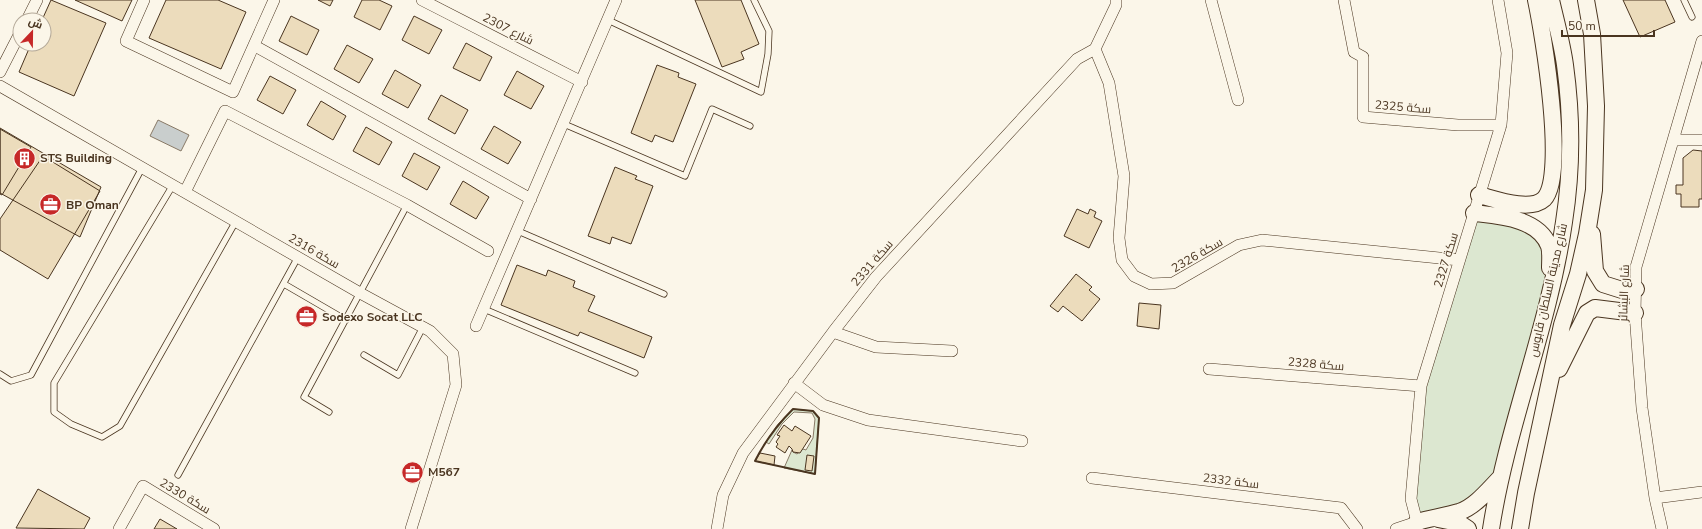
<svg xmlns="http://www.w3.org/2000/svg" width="1702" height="529" font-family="'Nunito Sans',Cairo,sans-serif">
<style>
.green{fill:#dce7d0;stroke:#887966}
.water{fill:#c9cecd;stroke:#887966}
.building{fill:#ecdcbc;stroke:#4a3520}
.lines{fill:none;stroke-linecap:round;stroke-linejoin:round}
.lane-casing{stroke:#4a3520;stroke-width:7}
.street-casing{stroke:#4a3520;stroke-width:12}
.secondary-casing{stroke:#4a3520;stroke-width:18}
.lane{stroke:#fbf6e9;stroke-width:5.5}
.street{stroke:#fbf6e9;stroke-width:11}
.secondary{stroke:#fbf6e9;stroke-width:16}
.wall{stroke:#4a3520;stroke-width:2}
.labels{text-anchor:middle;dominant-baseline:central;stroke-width:3;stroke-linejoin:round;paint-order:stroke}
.street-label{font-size:12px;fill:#4a3520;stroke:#fbf6e9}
.poi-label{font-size:12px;font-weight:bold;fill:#4a3520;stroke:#fbf6e9;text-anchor:start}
</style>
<rect width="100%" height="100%" fill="#fbf6e9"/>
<path class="green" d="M 1475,214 L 1539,234 L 1548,267 L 1498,477 L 1471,504 L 1417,520 L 1412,499 L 1422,387 Z
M 793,409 L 813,411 L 819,418 L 815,474 L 784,468 L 792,450 L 793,452 L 797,454 L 803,449 L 806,450 L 813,438 L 815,419 L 812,413 L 794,412 L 782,424 L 769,444 L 766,442 L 778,424 Z"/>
<path class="water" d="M 158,120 L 189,135 L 181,151 L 150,136 Z"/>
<path class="building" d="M 51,0 L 106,23 L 74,96 L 19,72 L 31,44 L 44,44 L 44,20 L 42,20 Z
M 75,0 L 132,0 L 122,21 Z
M 166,0 L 218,0 L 246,12 L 221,69 L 149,38 Z
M 318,0 L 333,0 L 330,6 Z
M 362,0 L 379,0 L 392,6 L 380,30 L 354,17 Z
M 695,0 L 741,0 L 759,44 L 741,52 L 744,59 L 722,67 Z
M 1623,0 L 1665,0 L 1675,22 L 1640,37 Z
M 291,16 L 319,30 L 307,55 L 279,41 Z
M 414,16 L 442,30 L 429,54 L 402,40 Z
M 466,43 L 492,57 L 480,81 L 453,68 Z
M 347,45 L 373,59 L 359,83 L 334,69 Z
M 657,65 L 679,73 L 678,77 L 696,84 L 673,142 L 655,135 L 652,142 L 631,133 Z
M 395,70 L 421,85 L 408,108 L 382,94 Z
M 517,71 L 544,86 L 531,109 L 504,95 Z
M 270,76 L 296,90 L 283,114 L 257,100 Z
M 441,95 L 468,110 L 455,134 L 428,119 Z
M 321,101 L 346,116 L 333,140 L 307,125 Z
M 494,126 L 521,142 L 508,164 L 481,149 Z
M 366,127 L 392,142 L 379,165 L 353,151 Z
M 0,128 L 101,187 L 80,237 L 0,193 Z
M 0,129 L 31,147 L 2,195 L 0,194 Z
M 1693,150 L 1702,151 L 1702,199 L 1699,199 L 1699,207 L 1681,207 L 1681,194 L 1676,194 L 1676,185 L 1683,185 L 1683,158 Z
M 414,153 L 440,167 L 427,190 L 402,176 Z
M 43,156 L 100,191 L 48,279 L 0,250 L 0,219 Z
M 615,167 L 637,176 L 635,179 L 653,186 L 631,244 L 612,237 L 610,244 L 588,236 Z
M 463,181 L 489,197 L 476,219 L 450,204 Z
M 1077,209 L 1088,214 L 1090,209 L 1096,212 L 1094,217 L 1102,221 L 1089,248 L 1064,236 Z
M 517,265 L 546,276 L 548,270 L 575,281 L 573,287 L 595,296 L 588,311 L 652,337 L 644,358 L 580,332 L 578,336 L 501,305 Z
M 1076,274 L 1092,287 L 1089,290 L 1100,299 L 1082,321 L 1063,306 L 1058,312 L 1050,306 Z
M 1139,303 L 1161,305 L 1159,329 L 1137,326 Z
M 784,425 L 792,431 L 795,426 L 811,436 L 800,453 L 793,452 L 792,449 L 789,446 L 785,453 L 776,447 L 778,444 L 776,442 L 780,436 L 777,435 Z
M 760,453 L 775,456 L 774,465 L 755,461 Z
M 807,455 L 814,456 L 812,471 L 805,470 Z
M 38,489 L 90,518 L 84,529 L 16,528 Z
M 160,519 L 177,529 L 154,529 Z"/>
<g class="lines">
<defs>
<path id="lane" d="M 1684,0 L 1692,17
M 608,20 L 761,92 L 768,54 L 769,31 L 754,0
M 564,124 L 685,176 L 712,109 L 750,126
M 173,185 L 54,383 L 54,412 L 71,424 L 102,437 L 120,426 L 236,221
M 518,231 L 664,294
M 284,284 L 346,320
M 484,309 L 635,373
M 364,355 L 398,375 L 423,327
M 0,374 L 11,381 L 31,375 L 142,168
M 329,412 L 304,397 L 407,205
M 178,475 L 298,257"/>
<path id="street" d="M 144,0 L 126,41 L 233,92 L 274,0
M 422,0 L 582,82
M 1211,0 L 1238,100
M 1344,0 L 1354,52 L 1363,57 L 1363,117 L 1458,125 L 1501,125
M 27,20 L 37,0
M 255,46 L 531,199
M 1095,49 L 1109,83 L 1124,176 L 1119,238 L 1122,260 L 1134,276 L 1151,284 L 1173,283 L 1239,245 L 1262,240 L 1459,260
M 1095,49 L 1116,5 L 1116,0
M 0,72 L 20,33
M 0,86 L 360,293 L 430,331 L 453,354 L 456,385 L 411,529
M 1674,140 L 1702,140
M 185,192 L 225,111 L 407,205 L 488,251
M 476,326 L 616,0
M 833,332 L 876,347 L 952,351
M 1209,369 L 1421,386
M 794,383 L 823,405 L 868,420 L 1022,441
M 1092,478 L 1341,508 L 1357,529
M 1655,498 L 1702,492
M 119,529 L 143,486 L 214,529
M 717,529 L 723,495 L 743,453 L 833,332 L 876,277 L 1077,59 L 1095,49
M 1396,529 L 1417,522
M 1417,529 L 1417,522 L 1411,499 L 1421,386 L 1501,125 L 1507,53 L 1498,0
M 1662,529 L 1655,498 L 1642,408 L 1635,313 L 1636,267 L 1702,41"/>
<path id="secondary" d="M 1479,195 C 1495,199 1530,212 1544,199 C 1567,176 1543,33 1536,0
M 1474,213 C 1500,216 1538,218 1549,246 C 1551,252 1550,262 1550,268
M 1592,234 L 1595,271 L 1603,284 L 1622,290 L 1636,289
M 1559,369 L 1587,313 L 1595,308 L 1635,313
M 1438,519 L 1459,523 L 1468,529
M 1417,522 C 1431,518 1445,516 1459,512 C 1475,507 1489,489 1500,478
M 1491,529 C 1507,425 1549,327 1564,222 C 1572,171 1572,116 1565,65 C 1562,43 1556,22 1551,0
M 1520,529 L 1526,493 L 1562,325 L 1578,274 L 1587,234 L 1594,190 L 1596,106 L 1592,34 L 1586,0"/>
</defs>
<use href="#lane" class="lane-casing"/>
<use href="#street" class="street-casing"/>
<use href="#secondary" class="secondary-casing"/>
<use href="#lane" class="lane"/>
<use href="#street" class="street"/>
<use href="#secondary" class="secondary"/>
<path class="wall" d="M 793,409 L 813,411 L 819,418 L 815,474 L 755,461 C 765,441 777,425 793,409 Z"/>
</g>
<defs>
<symbol id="building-disc" viewBox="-11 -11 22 22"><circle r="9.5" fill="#c62828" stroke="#fbf6e9"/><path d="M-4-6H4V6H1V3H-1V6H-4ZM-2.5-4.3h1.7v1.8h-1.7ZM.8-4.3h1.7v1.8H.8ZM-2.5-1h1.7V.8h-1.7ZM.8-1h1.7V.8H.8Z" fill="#fff"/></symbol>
<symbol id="office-disc" viewBox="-11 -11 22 22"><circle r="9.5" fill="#c62828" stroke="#fbf6e9"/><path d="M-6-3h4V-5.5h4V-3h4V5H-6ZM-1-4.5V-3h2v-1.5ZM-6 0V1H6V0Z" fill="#fff"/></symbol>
</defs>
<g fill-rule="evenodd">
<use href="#building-disc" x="12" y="146" width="25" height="25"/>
<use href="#office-disc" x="38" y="192" width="25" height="25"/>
<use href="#office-disc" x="294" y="304" width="25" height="25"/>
<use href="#office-disc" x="400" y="460" width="25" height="25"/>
</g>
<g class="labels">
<g class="street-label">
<text transform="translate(508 29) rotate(27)">2307 شارع</text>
<text transform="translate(1403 107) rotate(5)">سكة 2325</text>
<text transform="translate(314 251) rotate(30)">2316 سكة</text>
<text transform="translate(1197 255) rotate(-30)">سكة 2326</text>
<text transform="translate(1446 260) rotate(-73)">سكة 2327</text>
<text transform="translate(872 263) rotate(-49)">سكة 2331</text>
<text transform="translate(1548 290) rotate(-77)">شارع مدينة السلطان قابوس</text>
<text transform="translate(1624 293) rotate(-88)">شارع البشائر</text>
<text transform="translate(1316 364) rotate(5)">سكة 2328</text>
<text transform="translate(1231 481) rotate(7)">سكة 2332</text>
<text transform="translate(185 496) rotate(31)">سكة 2330</text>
</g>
<g class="poi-label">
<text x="40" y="158">STS Building</text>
<text x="66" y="205">BP Oman</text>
<text x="322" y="317">Sodexo Socat LLC</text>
<text x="428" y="472">M567</text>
</g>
</g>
<g transform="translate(32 32) rotate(22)"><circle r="19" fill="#fbf6e9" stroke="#b4a999"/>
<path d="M0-3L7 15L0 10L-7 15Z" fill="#c62828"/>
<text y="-6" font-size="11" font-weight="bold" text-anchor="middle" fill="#4a3520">ش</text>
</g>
<path d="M1562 30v6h92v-6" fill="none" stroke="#4a3520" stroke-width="2"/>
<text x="1568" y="30" font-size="12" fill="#4a3520" stroke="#fbf6e9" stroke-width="3" paint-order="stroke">50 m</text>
</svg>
